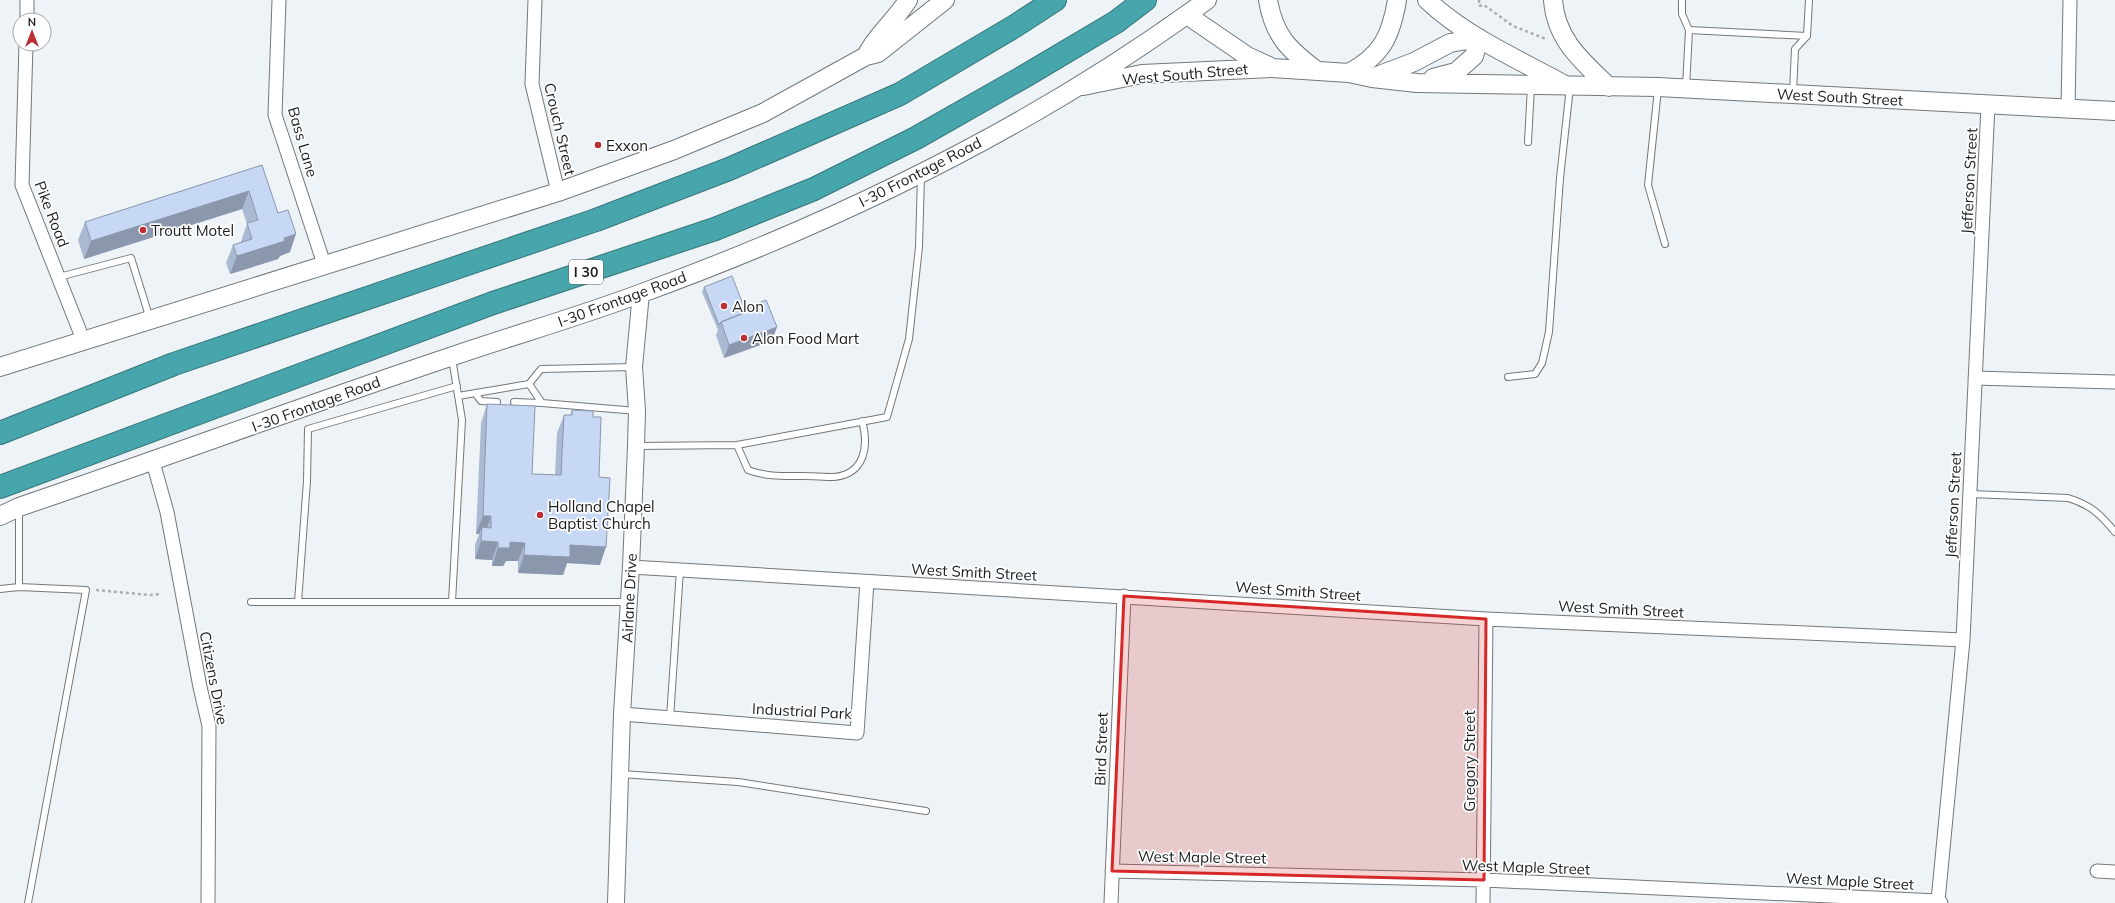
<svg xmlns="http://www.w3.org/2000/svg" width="2115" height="903" font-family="Mulish,sans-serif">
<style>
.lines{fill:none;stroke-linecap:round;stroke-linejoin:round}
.service-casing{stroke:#73787b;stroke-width:8}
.minor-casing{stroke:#73787b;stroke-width:15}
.tertiary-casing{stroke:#73787b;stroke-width:18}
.secondary-casing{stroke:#73787b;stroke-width:20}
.motorway-casing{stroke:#38767a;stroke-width:24}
.path{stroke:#aaafb1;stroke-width:2.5;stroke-dasharray:3 3;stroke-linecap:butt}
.service{stroke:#fff;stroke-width:6}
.minor{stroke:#fff;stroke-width:13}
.tertiary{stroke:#fff;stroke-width:16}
.secondary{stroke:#fff;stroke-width:18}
.motorway{stroke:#47a6ab;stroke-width:22}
.wall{fill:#abbad3}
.shaded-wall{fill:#8b97ac}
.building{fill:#c7d8f5;stroke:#8b97ac}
.marked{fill:#d62828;fill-opacity:0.2;stroke:#d62828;stroke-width:3;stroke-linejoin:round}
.poi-dot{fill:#be2e36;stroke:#fff;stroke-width:1.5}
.labels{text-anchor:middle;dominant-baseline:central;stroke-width:3.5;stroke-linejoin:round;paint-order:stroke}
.shield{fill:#fff;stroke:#5f6162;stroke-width:1}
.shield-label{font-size:14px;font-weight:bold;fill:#1b1d1e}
.street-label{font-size:15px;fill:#1b1d1e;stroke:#fff}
.poi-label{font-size:15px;fill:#1b1d1e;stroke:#fff;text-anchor:start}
</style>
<rect width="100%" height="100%" fill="#edf3f6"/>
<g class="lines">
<defs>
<path id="service" d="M 1682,0 L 1682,14 L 1689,30 L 1686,87
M 1689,30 L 1807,36
M 1658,89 L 1648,185 L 1665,244
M 1793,92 L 1795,49 L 1807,36 L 1809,0
M 1528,142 L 1531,86
M 59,277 L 131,258 L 150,319
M 452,358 L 462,420 L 452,602
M 1508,377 L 1535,374 L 1542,363 L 1549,332 L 1560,178 L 1570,87
M 529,384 L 542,403 L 637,411
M 475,393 L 481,401 L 497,402
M 458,396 L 529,384 L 541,369 L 634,367
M 514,402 L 542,403
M 737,445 L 748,470 C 767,477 783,476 803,476 C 813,476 824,477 834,477 C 865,474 869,446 862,421
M 637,446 L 737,445 L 887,417 L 909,339 L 919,247 L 921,176
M 1970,494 L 2068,498 C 2091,505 2100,514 2115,532
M 19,509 L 19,587
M 0,589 L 19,587 L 86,590 L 28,903
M 251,602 L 628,602
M 298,602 L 307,481 L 308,429 L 457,386
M 670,718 L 680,570
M 621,774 L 738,782 L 926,811"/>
<path id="minor" d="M 279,0 L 275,115 L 324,264
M 535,0 L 532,84 L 558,192
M 27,20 L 27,0
M 26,44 L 22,185 L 84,342
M 2068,109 L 2070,0
M 1975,378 L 2115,382
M 153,462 L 167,512 L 200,687 L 209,726 L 208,903
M 631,567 L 1486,619 L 1963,640
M 622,714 L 857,733 L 867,582
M 1112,871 L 1484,880 L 1938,901
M 2097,871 L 2115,872
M 1111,903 L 1124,596
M 1483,903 L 1486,619
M 1941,903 L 1938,901 L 1963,640 L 1988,105"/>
<path id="tertiary" d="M 616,903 L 622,714 L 631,567 L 636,446 L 637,411 L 634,367 L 641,293"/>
<path id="secondary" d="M 1268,0 C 1274,36 1289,50 1317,71
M 1427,0 C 1466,37 1518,59 1565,85
M 1553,0 C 1556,40 1582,61 1609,87
M 1187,15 L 1247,56 L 1269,66
M 866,56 C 876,35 895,21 908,0
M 1349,73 C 1382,55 1391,36 1397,0
M 1377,76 L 1414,62 L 1450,43 L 1479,38 L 1474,56 L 1456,72 L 1433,78
M 1083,86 L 1142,74 L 1272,68 L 1349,73 L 1372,78 L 1417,83 L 1658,87 L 2115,111
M 0,367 L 558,192 L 674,150 L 763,113 L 866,56 L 878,53 L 945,0
M 0,516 L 19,507 C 163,458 306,405 450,357 C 514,335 578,317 642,293 C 839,221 1037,125 1207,0"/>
<path id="motorway" d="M 0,433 L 174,364 L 596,220 L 729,169 L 900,94 L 1015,26 L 1055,0
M 0,487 L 493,303 L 715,229 L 814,189 L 916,138 L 1025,76 L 1116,22 L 1145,0"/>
</defs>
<use href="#service" class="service-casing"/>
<use href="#minor" class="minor-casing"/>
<use href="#tertiary" class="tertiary-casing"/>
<use href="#secondary" class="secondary-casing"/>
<use href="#motorway" class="motorway-casing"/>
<path class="path" d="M 1479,0 L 1479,6 L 1484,5 L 1513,26 L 1546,39
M 96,590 L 150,595 L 161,594"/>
<use href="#service" class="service"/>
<use href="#minor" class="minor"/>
<use href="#tertiary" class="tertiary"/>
<use href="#secondary" class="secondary"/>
<use href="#motorway" class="motorway"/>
</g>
<path class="wall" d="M 262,165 L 290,252 L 280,256 L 278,259 L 230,274 L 226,263 L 233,245 L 241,242 L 241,241 L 247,224 L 242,209 L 84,259 L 78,240 L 85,222 Z
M 704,287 L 746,312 L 749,311 L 751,306 L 772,341 L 724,358 L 716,335 L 718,330 L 702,292 Z
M 487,404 L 532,474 L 555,475 L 557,433 L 564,415 L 570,415 L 572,410 L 593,417 L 599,477 L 600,565 L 567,563 L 563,575 L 518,573 L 518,561 L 506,561 L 503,566 L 492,566 L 492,560 L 475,559 L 475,545 L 479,534 L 476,534 L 481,423 Z"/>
<path class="shaded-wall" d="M 249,191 L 242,209 L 84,259 L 91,241 Z
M 296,234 L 290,252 L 280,256 L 278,259 L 230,274 L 237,256 Z
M 777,327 L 772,341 L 724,358 L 729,345 Z
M 483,516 L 491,516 L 485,534 L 482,527 L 479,534 L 476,534 Z
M 481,541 L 498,542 L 492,560 L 475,559 Z
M 510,542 L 525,543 L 518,561 L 506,561 L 503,566 L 492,566 L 498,548 Z
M 570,545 L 606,547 L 600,565 L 567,563 L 563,575 L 518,573 L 524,555 Z"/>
<path class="building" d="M 262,165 L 278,213 L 288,210 L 296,234 L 284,238 L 285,241 L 237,256 L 233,245 L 252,239 L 247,223 L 258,220 L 249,191 L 91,241 L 85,222 Z
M 732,276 L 746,312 L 721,322 L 719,325 L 704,287 Z
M 766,300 L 777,327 L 729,345 L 721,322 L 752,310 L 751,306 Z
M 487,404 L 535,406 L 532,474 L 561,475 L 564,415 L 572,415 L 572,410 L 593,411 L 593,417 L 601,417 L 599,477 L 610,478 L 606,547 L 570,545 L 570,557 L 524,555 L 525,543 L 510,542 L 510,548 L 498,548 L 498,542 L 481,541 L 482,527 L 491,528 L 491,516 L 483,516 Z"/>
<path class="marked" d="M 1124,596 L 1486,619 L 1484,880 L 1112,871 Z"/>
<g class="poi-dot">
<circle cx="598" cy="145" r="4"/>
<circle cx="143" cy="230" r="4"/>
<circle cx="724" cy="306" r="4"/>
<circle cx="744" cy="338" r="4"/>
<circle cx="540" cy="515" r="4"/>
</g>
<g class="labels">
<rect class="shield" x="569" y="260" width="34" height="24" rx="3"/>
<g class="shield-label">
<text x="586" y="272">I 30</text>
</g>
<g class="street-label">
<text transform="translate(1185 74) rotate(-5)">West South Street</text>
<text transform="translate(1840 97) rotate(3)">West South Street</text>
<text transform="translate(560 129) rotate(77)">Crouch Street</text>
<text transform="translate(303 142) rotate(74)">Bass Lane</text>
<text transform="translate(920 172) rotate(-27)">I-30 Frontage Road</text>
<text transform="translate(1969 181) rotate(-87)">Jefferson Street</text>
<text transform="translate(52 214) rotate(69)">Pike Road</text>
<text transform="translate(622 299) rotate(-20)">I-30 Frontage Road</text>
<text transform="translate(316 404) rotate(-20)">I-30 Frontage Road</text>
<text transform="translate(1953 505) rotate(-87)">Jefferson Street</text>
<text transform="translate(974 572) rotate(3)">West Smith Street</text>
<text transform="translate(1298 591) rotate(4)">West Smith Street</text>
<text transform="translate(629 598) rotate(-87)">Airlane Drive</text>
<text transform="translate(1621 609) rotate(3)">West Smith Street</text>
<text transform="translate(214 678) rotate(79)">Citizens Drive</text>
<text transform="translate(802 711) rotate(3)">Industrial Park</text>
<text transform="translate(1101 749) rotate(-88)">Bird Street</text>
<text transform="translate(1469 761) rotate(-90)">Gregory Street</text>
<text transform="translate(1202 857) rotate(1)">West Maple Street</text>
<text transform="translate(1526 867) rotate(2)">West Maple Street</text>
<text transform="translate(1850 881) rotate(3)">West Maple Street</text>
</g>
<g class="poi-label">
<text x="606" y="145">Exxon</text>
<text x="151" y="230">Troutt Motel</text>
<text x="732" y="306">Alon</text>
<text x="752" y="338">Alon Food Mart</text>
<text x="548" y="506">Holland Chapel<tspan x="548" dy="17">Baptist Church</tspan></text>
</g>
</g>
<g transform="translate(32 32)"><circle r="19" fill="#ffffff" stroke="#a4a5a5"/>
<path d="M0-3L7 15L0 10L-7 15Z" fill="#be2e36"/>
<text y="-6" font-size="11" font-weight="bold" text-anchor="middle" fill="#1b1d1e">N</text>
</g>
</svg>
